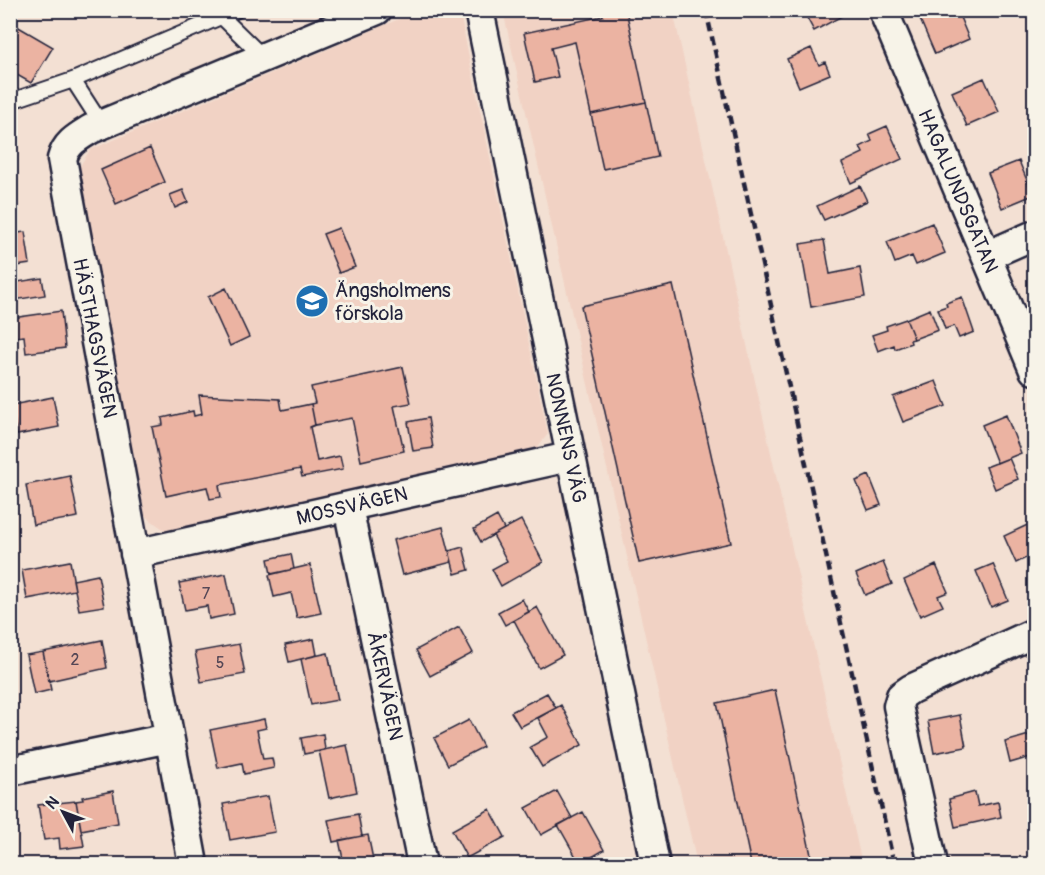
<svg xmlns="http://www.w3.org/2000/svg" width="1045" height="875" font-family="Pangolin,sans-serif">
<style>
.built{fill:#f1d2c4}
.building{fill:#ebb3a2;stroke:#22223b;stroke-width:1.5}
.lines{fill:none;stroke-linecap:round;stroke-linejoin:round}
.service-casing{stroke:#22223b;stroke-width:18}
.minor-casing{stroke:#22223b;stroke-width:33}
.service{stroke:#f7f3e8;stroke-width:14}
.minor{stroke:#f7f3e8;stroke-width:28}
.rail{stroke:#22223b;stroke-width:4.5;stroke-dasharray:9 4.5;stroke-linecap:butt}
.labels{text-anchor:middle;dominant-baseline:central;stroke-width:6;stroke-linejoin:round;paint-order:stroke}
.number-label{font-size:16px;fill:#544655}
.street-label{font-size:20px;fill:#22223b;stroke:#f7f3e8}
.poi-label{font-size:20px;fill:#22223b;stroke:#f7f3e8;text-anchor:start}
</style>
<rect width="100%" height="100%" fill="#f3e0d3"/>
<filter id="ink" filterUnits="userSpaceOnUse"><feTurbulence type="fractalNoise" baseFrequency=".0167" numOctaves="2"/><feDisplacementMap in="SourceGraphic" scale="12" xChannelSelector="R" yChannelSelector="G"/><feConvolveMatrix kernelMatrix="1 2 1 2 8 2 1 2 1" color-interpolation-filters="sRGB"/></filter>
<g filter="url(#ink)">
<path class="built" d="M 418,11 L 451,11 L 460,14 L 548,434 L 535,450 L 166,531 L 145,516 L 78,169 L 90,150 Z
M 503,11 L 673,11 L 862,864 L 697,864 Z"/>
<path class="building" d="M 602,10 L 626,10 L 646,102 L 591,114 L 575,42 L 551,48 L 558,77 L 535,82 L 524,33 L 603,16 Z
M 813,10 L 839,10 L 842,16 L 814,31 L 805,14 Z
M 916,10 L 957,10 L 969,39 L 935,54 Z
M 10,22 L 53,47 L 31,83 L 10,71 Z
M 811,48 L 819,65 L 825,62 L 830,74 L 799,87 L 787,59 Z
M 984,78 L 999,112 L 967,126 L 952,92 Z
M 646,102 L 658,157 L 603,169 L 591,114 Z
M 887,126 L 902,159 L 851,183 L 842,163 L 863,153 L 860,147 L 872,141 L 869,134 Z
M 150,148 L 165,182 L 116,204 L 101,170 Z
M 1019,161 L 1033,195 L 1002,208 L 988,173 Z
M 860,186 L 867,201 L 824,220 L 817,206 Z
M 183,190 L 188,202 L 175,208 L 170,195 Z
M 932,223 L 945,253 L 916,265 L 912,256 L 895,263 L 887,242 Z
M 339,228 L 355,267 L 339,273 L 323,234 Z
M 25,232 L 30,264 L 10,267 L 10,234 Z
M 824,240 L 830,274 L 860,268 L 865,297 L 811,307 L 800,244 Z
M 42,278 L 45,295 L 14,300 L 11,283 Z
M 673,285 L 731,543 L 639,563 L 581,306 Z
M 226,288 L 249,337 L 230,346 L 208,297 Z
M 962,297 L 974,332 L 959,338 L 954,326 L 945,329 L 938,309 L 947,306 L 946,303 Z
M 930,309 L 938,330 L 914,339 L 906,319 Z
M 61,311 L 65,348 L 26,353 L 24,336 L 15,337 L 12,318 Z
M 906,319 L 914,339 L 910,340 L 911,343 L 895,349 L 894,345 L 878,351 L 872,335 L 887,330 L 886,326 Z
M 403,367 L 411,403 L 394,406 L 404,451 L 361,461 L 352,418 L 315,425 L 311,404 L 315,403 L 311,387 Z
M 936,381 L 946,406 L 903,422 L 893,397 Z
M 199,395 L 280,399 L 282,410 L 311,404 L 315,425 L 310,427 L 317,461 L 340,456 L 343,469 L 302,477 L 300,469 L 219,485 L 221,497 L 210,499 L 207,487 L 166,496 L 152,427 L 163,425 L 162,418 L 193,411 L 194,416 L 202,414 Z
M 53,397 L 59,427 L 17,435 L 12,405 Z
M 1006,415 L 1021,453 L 997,463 L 982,425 Z
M 428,418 L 433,448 L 413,451 L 408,422 Z
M 1009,458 L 1018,479 L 995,489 L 986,467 Z
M 869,475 L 881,505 L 868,510 L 856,481 Z
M 70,476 L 78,517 L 33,525 L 26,485 Z
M 497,516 L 504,529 L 481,542 L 474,529 Z
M 521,520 L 543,562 L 501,586 L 492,569 L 507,561 L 493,535 Z
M 1034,522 L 1034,554 L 1016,563 L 1004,536 Z
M 443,527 L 452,562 L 402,575 L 393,540 Z
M 463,547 L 469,570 L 455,574 L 449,551 Z
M 291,554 L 294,569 L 271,574 L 268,559 Z
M 70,561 L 75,590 L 27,599 L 22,570 Z
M 883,562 L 892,584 L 865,595 L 856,574 Z
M 993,564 L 1008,600 L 991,607 L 976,571 Z
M 310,565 L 321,613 L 297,618 L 291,593 L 274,597 L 269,575 Z
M 936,565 L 948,592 L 938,596 L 943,606 L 920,616 L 904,580 Z
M 226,574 L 234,614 L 209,619 L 207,606 L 185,610 L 179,583 Z
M 98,575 L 104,606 L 79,610 L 73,580 Z
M 522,599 L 529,612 L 505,625 L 498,612 Z
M 537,607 L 563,655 L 539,668 L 514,620 Z
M 459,627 L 473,653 L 430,676 L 416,650 Z
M 314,639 L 317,655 L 289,662 L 285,645 Z
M 102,640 L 107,668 L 49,681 L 43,652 Z
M 239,644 L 245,674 L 201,682 L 195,652 Z
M 43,652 L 51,690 L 34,694 L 26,655 Z
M 328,653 L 338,700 L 311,705 L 301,659 Z
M 775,690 L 813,864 L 751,864 L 717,703 Z
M 547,693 L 556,708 L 520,727 L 511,712 Z
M 561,705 L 582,745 L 542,767 L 530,747 L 548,737 L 538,718 Z
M 960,715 L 966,747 L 934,753 L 928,721 Z
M 264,719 L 266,728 L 257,730 L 263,759 L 272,758 L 274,768 L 244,774 L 242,763 L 218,768 L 210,730 Z
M 469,720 L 483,747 L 448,765 L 434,738 Z
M 323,734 L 325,750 L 304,754 L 301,738 Z
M 1029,735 L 1034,756 L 1010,763 L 1005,742 Z
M 347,745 L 357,792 L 329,798 L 319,751 Z
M 113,791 L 118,823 L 81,830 L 76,801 L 83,800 L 82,797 Z
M 557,791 L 572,818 L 541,835 L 526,808 Z
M 975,792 L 978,806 L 998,802 L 1001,817 L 955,827 L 949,799 Z
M 268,796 L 275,832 L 230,840 L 223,804 Z
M 76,801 L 84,846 L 60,849 L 59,838 L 44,840 L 38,805 Z
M 490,809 L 505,837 L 467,858 L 452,830 Z
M 583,812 L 604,850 L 580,864 L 558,825 Z
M 358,814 L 362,836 L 333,842 L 328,820 Z
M 368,835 L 374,864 L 344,864 L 339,840 Z"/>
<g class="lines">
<defs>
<path id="service" d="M 222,17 L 264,58
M 73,80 L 102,125
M 10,98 L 17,99 L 73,80 L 237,10"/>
<path id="minor" d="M 479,10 L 655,864
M 883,10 L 1034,370
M 986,256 L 1034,235
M 348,507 L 422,864
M 135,554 L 569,457
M 10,771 L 169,738
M 193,864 L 62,159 C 66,143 78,137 91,129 L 377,10
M 933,864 L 898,706 L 901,696 L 911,689 L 1034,633"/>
</defs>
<use href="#service" class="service-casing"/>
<use href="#minor" class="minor-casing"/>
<use href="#service" class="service"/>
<use href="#minor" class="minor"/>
<path class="rail" d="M 706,10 L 894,864"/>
</g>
</g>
<defs>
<symbol id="school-disc" viewBox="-11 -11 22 22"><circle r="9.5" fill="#1f6fb2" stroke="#f7f3e8"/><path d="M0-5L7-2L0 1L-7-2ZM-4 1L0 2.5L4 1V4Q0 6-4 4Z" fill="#fff"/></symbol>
</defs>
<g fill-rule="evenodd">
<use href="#school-disc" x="293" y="282" width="38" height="38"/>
</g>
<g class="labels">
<g class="number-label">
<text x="206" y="594">7</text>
<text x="75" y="660">2</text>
<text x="220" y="663">5</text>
</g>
<g class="street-label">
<text transform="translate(958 191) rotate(67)">HAGALUNDSGATAN</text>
<text transform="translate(95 338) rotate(79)">HÄSTHAGSVÄGEN</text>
<text transform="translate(566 438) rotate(78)">NONNENS VÄG</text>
<text transform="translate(352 506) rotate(-13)">MOSSVÄGEN</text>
<text transform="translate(385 686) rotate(78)">ÅKERVÄGEN</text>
</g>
<g class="poi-label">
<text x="335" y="290">Ängsholmens<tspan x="335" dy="23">förskola</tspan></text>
</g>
</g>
<rect width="1045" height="875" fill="none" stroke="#f7f3e8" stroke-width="36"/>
<rect x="18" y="18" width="1009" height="839" fill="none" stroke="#22223b" stroke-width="2" filter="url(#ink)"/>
<g transform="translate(63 812) rotate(311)" stroke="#f7f3e8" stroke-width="4.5" paint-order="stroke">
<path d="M0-4.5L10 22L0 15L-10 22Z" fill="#22223b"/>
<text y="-9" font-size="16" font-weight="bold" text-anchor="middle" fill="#22223b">N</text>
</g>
</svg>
